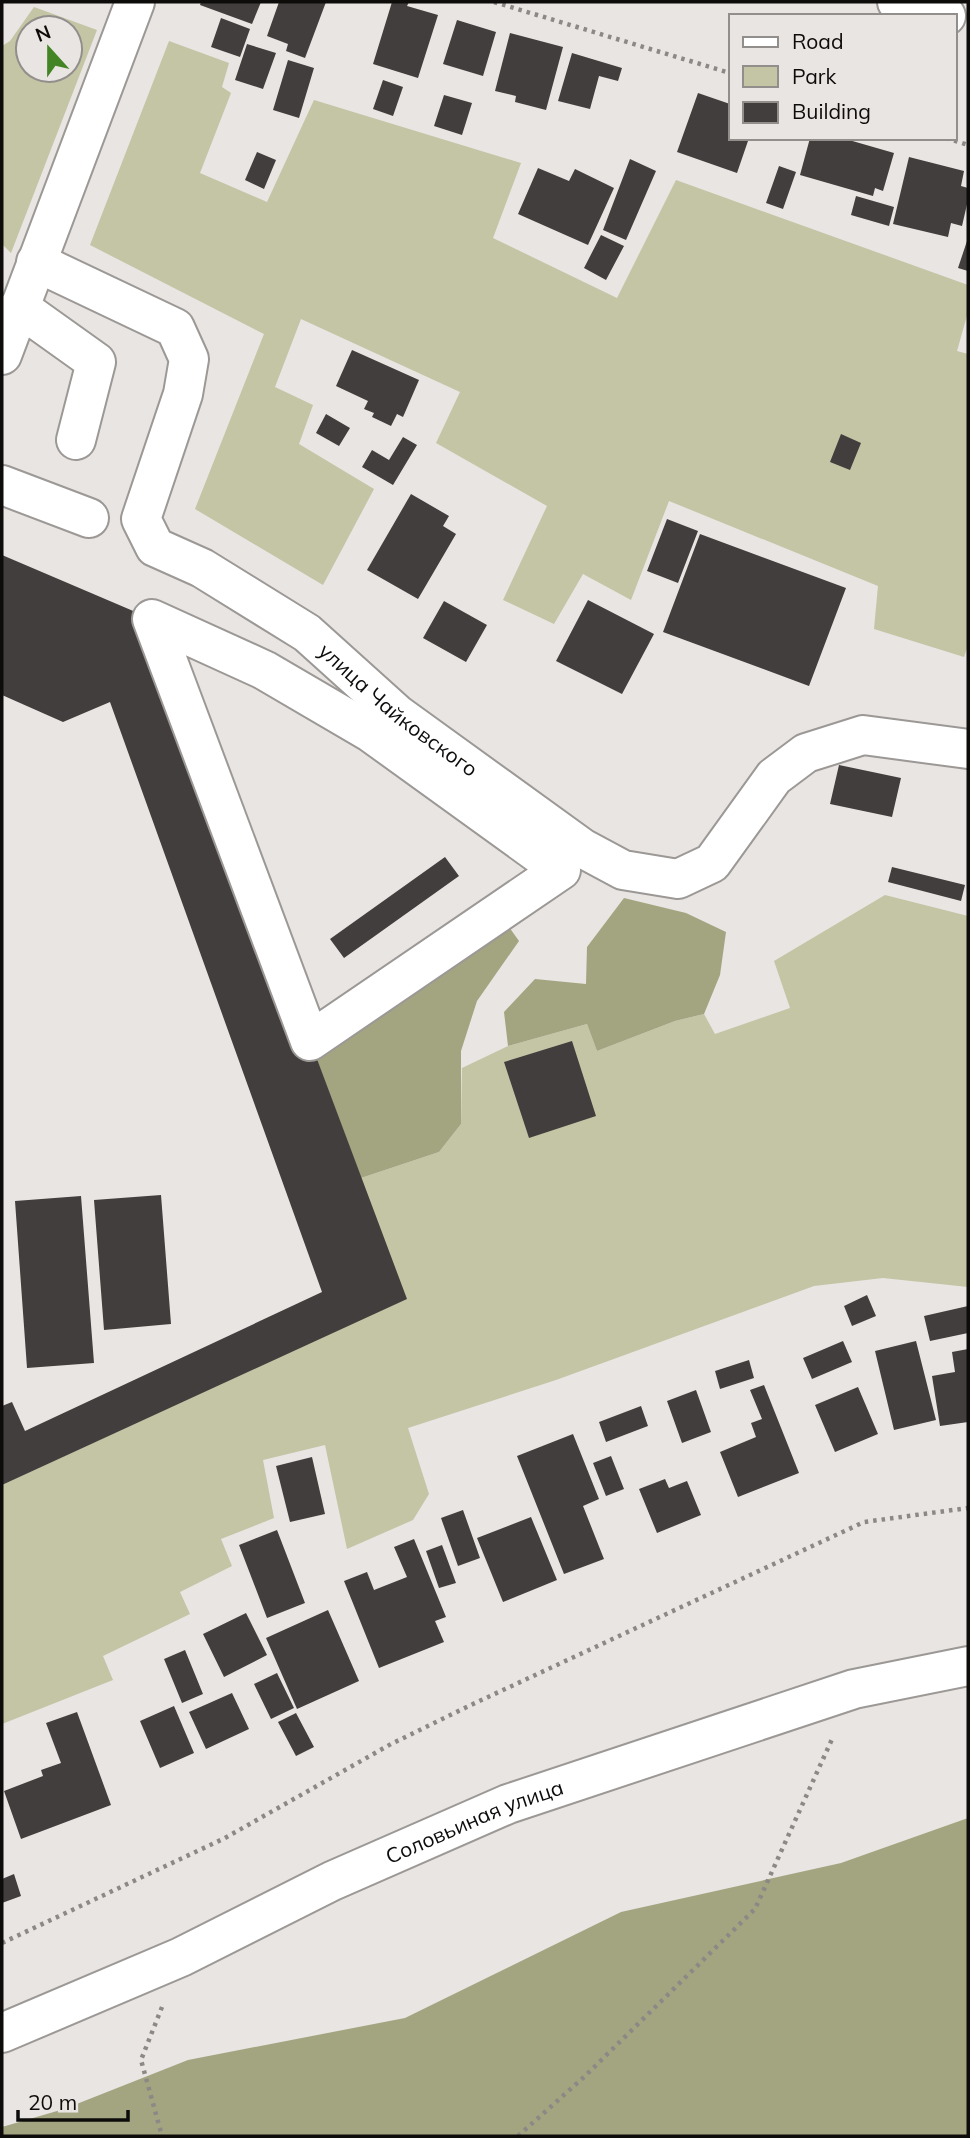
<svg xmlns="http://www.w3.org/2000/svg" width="970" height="2138" font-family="Mulish,sans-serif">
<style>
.green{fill:#c3c5a5;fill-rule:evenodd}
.forest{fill:#a3a580}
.building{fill:#423e3d}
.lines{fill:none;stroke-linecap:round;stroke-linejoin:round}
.minor-casing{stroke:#9b9896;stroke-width:42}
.major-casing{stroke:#9b9896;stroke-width:42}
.path{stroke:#8b8886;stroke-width:4.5;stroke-dasharray:3.5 5;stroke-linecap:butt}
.minor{stroke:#fff;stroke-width:38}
.major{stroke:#fff;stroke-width:38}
.labels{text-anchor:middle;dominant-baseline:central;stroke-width:7;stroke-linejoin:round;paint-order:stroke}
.street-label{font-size:21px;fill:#0e0c0b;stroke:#e8e5e2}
</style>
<rect width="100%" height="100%" fill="#e8e5e2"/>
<path class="green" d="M 34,7 L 97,30 L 11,253 L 2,244 L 2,46 L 10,41 ZM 28,28 L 70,28 L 70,70 L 28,70 Z
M 169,41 L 229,63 L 222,87 L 231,93 L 200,173 L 267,202 L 314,100 L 521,163 L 493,238 L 617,298 L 676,180 L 968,285 L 968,312 L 957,351 L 968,354 L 968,645 L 964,657 L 874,629 L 878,586 L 669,501 L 631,600 L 583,574 L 554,624 L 503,600 L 547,506 L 436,443 L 460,392 L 301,319 L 275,387 L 313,405 L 299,444 L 374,489 L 323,585 L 195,509 L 264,334 L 90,245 Z
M 885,895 L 968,916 L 968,1287 L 883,1278 L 814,1286 L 556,1380 L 408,1428 L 429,1494 L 413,1520 L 347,1549 L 325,1445 L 263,1460 L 274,1518 L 221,1539 L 232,1566 L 180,1592 L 190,1614 L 103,1656 L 113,1680 L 2,1724 L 2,1485 L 337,1329 L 361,1178 L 439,1152 L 461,1124 L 462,1068 L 508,1046 L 587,1024 L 597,1051 L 675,1021 L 704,1014 L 715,1034 L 790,1008 L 774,961 Z"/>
<path class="forest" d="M 624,898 L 686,913 L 726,932 L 720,975 L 704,1014 L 675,1021 L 597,1051 L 587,1024 L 508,1046 L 504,1012 L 535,979 L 586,984 L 587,947 Z
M 509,927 L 519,941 L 477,1001 L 461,1051 L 461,1124 L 439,1152 L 361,1178 L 310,1041 L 352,1036 Z
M 968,1818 L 968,2136 L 2,2136 L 2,2127 L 64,2109 L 188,2060 L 405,2018 L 621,1912 L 841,1863 Z"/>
<path class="building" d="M 201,2 L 261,2 L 252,24 L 200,5 Z
M 279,2 L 326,2 L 305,58 L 286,51 L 288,44 L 267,36 Z
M 392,2 L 409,2 L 407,6 L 438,15 L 418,78 L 373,64 Z
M 221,18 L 250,29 L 240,57 L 211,47 Z
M 457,20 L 496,32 L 483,76 L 443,64 Z
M 510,33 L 563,47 L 546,110 L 515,102 L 516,96 L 495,91 Z
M 247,44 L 276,53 L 263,89 L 235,80 Z
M 572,53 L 622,68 L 618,81 L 599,76 L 590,109 L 558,101 Z
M 288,60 L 314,68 L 299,118 L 273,110 Z
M 383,80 L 403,87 L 393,116 L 373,109 Z
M 698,93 L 730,104 L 730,138 L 749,138 L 737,173 L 677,152 Z
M 444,95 L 472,103 L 462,135 L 434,126 Z
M 810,138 L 842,138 L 894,153 L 883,191 L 875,188 L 873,196 L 800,175 Z
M 257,152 L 276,160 L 264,189 L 245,180 Z
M 909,157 L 964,171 L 961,186 L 968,188 L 968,200 L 962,226 L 951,223 L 948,237 L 893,224 Z
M 630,159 L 656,171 L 626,240 L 603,230 Z
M 779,166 L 796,172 L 783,209 L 766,203 Z
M 538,168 L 569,181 L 575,169 L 614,188 L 588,245 L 518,214 Z
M 856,196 L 894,207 L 889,226 L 851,215 Z
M 601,235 L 624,246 L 606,280 L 584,268 Z
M 968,238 L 968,271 L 958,268 Z
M 352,350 L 419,380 L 403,417 L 397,414 L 391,426 L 372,417 L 374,413 L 364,409 L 368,401 L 336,386 Z
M 326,414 L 350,428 L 339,446 L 316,433 Z
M 841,434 L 861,443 L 850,470 L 830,462 Z
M 403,437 L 417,445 L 393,485 L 362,467 L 372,450 L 389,460 Z
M 411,494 L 449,516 L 443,526 L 456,534 L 418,599 L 367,570 Z
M 667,519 L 698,531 L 678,583 L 647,571 Z
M 700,534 L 846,588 L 809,686 L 663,632 Z
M 2,555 L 152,619 L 407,1299 L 2,1485 L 2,1406 L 12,1402 L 25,1431 L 322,1292 L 110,702 L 63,722 L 2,695 Z
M 588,600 L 654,634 L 622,694 L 556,661 Z
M 444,601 L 487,625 L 466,662 L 423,638 Z
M 839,765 L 901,778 L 892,817 L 830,804 Z
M 445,857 L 459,876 L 344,958 L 330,939 Z
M 892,867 L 965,885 L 961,901 L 888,882 Z
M 572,1041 L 596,1116 L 529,1138 L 504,1062 Z
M 161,1195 L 171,1324 L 104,1330 L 94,1200 Z
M 81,1196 L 94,1363 L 27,1368 L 15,1201 Z
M 867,1295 L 876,1316 L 852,1326 L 844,1306 Z
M 968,1306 L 968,1333 L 930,1341 L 924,1316 Z
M 843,1341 L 852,1362 L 812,1379 L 803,1358 Z
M 916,1341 L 936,1420 L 894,1430 L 875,1351 Z
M 968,1349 L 968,1422 L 940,1426 L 932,1376 L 955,1372 L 952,1352 Z
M 749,1360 L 754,1378 L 720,1389 L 715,1371 Z
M 764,1385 L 799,1473 L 738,1497 L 720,1452 L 756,1437 L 751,1423 L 762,1419 L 750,1390 Z
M 858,1387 L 878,1434 L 835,1452 L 815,1405 Z
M 696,1390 L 711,1432 L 682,1443 L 667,1401 Z
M 641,1406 L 648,1426 L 606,1442 L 599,1422 Z
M 573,1434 L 599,1499 L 583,1506 L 604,1559 L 564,1574 L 517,1456 Z
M 611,1456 L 624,1489 L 606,1496 L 593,1463 Z
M 312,1457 L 325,1514 L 290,1522 L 276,1466 Z
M 665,1479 L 669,1488 L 687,1481 L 701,1515 L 657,1533 L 639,1489 Z
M 463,1510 L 480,1558 L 458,1566 L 441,1518 Z
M 531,1517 L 557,1580 L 503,1602 L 477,1538 Z
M 277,1530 L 305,1603 L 267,1618 L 239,1545 Z
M 414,1539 L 446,1617 L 435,1621 L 444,1642 L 379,1668 L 344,1581 L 367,1572 L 374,1590 L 407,1577 L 394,1547 Z
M 442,1545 L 456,1583 L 439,1588 L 426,1551 Z
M 328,1610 L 359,1681 L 297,1709 L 266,1638 Z
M 246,1613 L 267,1655 L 224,1677 L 203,1634 Z
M 185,1650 L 203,1694 L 182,1703 L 164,1659 Z
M 277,1673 L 294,1708 L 271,1719 L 254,1684 Z
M 232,1693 L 249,1729 L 206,1749 L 189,1712 Z
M 174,1706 L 194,1753 L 160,1768 L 140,1721 Z
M 77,1712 L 111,1805 L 21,1839 L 4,1791 L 43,1776 L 41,1770 L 61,1763 L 46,1723 Z
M 296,1713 L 314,1747 L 296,1756 L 278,1722 Z
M 14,1874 L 21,1896 L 2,1903 L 2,1879 Z"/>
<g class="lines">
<defs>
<g id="minor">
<path id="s1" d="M 36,262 L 175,328 L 189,359 L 183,394 L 141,519 L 155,547 L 202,568 L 307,633 L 398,715 L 582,848 L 623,870 L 678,879 L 712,863 L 774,777 L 806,753 L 863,735 L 968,749"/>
<path d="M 19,307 L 96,362 L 76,440"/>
<path d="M 2,355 L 135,2"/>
<path d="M 2,485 L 89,518"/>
<path d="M 152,619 L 264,670 L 370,732 L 561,870 L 310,1041 Z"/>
<path id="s2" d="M 2,2033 L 181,1957 L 332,1881 L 508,1804 L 854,1689 L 968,1666"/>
</g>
<path id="major" d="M 897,2 L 946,16"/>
</defs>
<use href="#minor" class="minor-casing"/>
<use href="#major" class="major-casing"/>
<path class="path" d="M 494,2 L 730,73
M 946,138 L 968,145
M 2,1943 L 225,1838 L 391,1744 L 473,1704 L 864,1522 L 968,1508
M 162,2007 L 141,2060 L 162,2136
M 518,2136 L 584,2077 L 755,1909 L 833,1737"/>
<use href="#minor" class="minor"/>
<use href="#major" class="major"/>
</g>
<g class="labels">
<g class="street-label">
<text stroke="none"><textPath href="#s1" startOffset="681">улица Чайковского</textPath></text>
<text stroke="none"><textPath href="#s2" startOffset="518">Соловьиная улица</textPath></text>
</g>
</g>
<rect width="970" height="2138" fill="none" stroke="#0e0c0b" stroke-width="7"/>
<rect x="729" y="14" width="228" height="126" fill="#e8e5e2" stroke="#918e8c" stroke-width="2"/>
<rect x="743" y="37" width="35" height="10" fill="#ffffff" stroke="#918e8c" stroke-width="2"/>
<text x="792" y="49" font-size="21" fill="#0e0c0b">Road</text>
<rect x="743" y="66" width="35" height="21" fill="#c3c5a5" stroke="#918e8c" stroke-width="2"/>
<text x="792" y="84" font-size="21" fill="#0e0c0b">Park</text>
<rect x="743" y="102" width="35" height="21" fill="#423e3d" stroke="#918e8c" stroke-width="2"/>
<text x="792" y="119" font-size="21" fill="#0e0c0b">Building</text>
<g transform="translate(49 49) rotate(339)"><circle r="33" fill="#e8e5e2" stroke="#918e8c" stroke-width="2"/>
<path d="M0-5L12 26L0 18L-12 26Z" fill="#438425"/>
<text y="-10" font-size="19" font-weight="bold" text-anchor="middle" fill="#0e0c0b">N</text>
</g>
<path d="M18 2110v10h110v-10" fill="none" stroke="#0e0c0b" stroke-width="3.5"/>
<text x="28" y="2110" font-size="21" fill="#0e0c0b" stroke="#e8e5e2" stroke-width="5" paint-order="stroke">20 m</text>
</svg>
